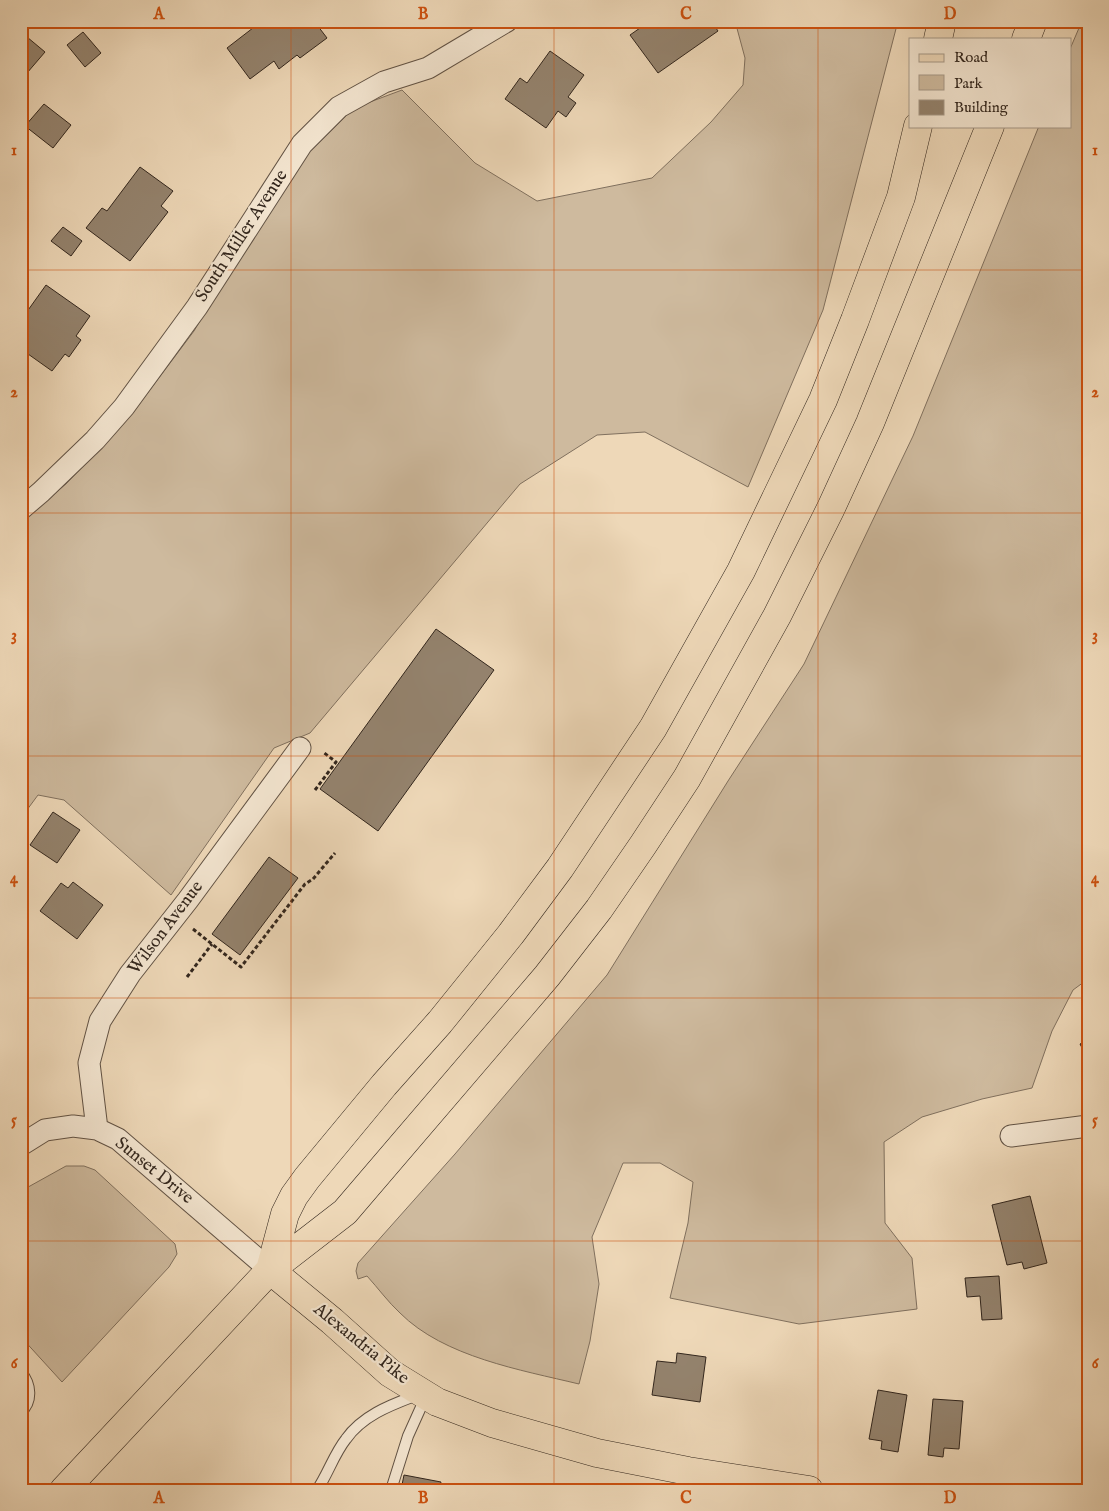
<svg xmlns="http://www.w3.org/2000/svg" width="1109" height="1511" font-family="'IM FELL English',serif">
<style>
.green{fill:#ceba9e;stroke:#80705e}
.building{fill:#94836e;stroke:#32261d}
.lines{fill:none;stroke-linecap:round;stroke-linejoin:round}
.lane-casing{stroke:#615244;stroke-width:12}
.street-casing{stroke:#615244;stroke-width:23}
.primary-casing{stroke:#32261d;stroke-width:29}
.highway-casing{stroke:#32261d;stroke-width:29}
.path{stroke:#32261d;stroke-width:3;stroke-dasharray:4 2.5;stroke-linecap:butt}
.lane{stroke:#f4e6d1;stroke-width:10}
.street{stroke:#f4e6d1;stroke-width:21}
.primary{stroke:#eed8b8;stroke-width:28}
.highway{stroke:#eed8b8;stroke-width:28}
.grid{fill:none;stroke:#cd510f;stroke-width:1;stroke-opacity:0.55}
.labels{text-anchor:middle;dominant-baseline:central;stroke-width:4.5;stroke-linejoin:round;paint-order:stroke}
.street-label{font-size:18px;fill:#32261d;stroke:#f4e6d1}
.neatline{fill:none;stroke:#cd510f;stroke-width:2}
.grid-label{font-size:16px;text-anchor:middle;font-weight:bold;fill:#cd510f}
</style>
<rect width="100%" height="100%" fill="#eed8b8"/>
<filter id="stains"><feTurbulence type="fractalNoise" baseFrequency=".004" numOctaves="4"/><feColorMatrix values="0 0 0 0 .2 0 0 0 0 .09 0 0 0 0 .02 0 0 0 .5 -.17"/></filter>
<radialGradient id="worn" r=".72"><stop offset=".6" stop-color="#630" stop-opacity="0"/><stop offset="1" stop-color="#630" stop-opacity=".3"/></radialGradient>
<path class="green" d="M 735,21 L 898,21 L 823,310 L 748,487 L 645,432 L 597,435 L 520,484 L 310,733 L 274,748 L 171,895 L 64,800 L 38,795 L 21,818 L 21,521 L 66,484 L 131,415 L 194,331 L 268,205 L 307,154 L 354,108 L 402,90 L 475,163 L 537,201 L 652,178 L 711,122 L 743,85 L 745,58 Z
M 1082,21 L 1088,21 L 1088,979 L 1073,990 L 1052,1031 L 1032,1088 L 982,1099 L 922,1117 L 884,1142 L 885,1223 L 912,1258 L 917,1309 L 799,1324 L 670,1298 L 688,1223 L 693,1182 L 660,1163 L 623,1163 L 592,1237 L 599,1284 L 590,1341 L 579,1384 C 521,1370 444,1357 400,1313 C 388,1302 378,1288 367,1276 L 358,1279 L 356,1271 L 358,1263 L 455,1154 L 607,975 L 728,781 L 804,664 L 913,436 L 1039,126 L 1070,126 L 1070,49 Z
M 66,1166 L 84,1166 L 95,1170 L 175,1244 L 177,1254 L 169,1267 L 62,1382 L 21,1337 L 21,1191 Z"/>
<path class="building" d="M 262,21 L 314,21 L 327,38 L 300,58 L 297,55 L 279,69 L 274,61 L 250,79 L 227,48 Z
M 650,21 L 711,21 L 718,31 L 658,73 L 630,35 Z
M 21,32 L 45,52 L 21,80 Z
M 83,32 L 101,53 L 85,67 L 67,45 Z
M 550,51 L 584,75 L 568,97 L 576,103 L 566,117 L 558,111 L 546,128 L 505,99 L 520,78 L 527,83 Z
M 44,104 L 71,125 L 53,148 L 25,126 Z
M 140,167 L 173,191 L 161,206 L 168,212 L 130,261 L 86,228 L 102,208 L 107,211 Z
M 63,227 L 82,241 L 71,256 L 51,241 Z
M 46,285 L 90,316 L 76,336 L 81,340 L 69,357 L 65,354 L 52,371 L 21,349 L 21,320 Z
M 436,629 L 494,670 L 378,831 L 320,789 Z
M 53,812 L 80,830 L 57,863 L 30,845 Z
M 269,857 L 298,878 L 240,955 L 212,934 Z
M 73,882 L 103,905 L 77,939 L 40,911 L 61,883 L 68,888 Z
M 1088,1040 L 1088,1059 L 1080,1044 Z
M 1030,1196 L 1047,1263 L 1024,1269 L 1022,1262 L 1007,1265 L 992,1205 Z
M 999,1276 L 1002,1319 L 982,1320 L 980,1296 L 967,1297 L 965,1278 Z
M 677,1353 L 706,1357 L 700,1402 L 652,1395 L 657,1361 L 676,1363 Z
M 878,1390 L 907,1395 L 898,1452 L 881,1449 L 882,1441 L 869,1439 Z
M 933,1399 L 963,1401 L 959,1449 L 944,1448 L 943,1457 L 928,1455 Z
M 404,1475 L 441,1482 L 439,1490 L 401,1490 Z"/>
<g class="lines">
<defs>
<path id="lane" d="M 21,1372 C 31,1384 33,1401 21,1412
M 317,1490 C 328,1474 334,1454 346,1439 C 363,1415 391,1405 417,1395
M 391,1490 L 408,1436 L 426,1396"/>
<path id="street" d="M 21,509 L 41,492 L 95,440 L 124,407 L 197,307 L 302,144 L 339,107 L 384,82 L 428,68 L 507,21
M 97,1129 L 89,1063 L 100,1021 L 130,974 L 188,900 L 300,748
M 1011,1136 L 1088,1126
M 21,1145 L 45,1130 L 73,1126 L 97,1129 L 118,1139 L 270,1270"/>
<path id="primary" d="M 270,1270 L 332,1321 L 390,1373 L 437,1402 L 492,1423 L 597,1453 L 688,1471 L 809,1490"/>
<path id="highway" d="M 938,39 L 942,21
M 1026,39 L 1033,21
M 270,1270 L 285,1214 L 294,1196 L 307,1178 L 384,1085 L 440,1022 L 511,934 L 560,868 L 653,728 L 741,571 L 823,400 L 855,320 L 901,197 L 918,126
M 64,1490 L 270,1270 L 345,1212 L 547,976 L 599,909 L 643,845 L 687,778 L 777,616 L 831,508 L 870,423 L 990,126"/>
</defs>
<use href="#lane" class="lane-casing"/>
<use href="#street" class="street-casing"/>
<use href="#primary" class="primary-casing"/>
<use href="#highway" class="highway-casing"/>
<path class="path" d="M 315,790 L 336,762 L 323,752
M 193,929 L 241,967 L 305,884 L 313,879 L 335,853
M 187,977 L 212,944"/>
<use href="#lane" class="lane"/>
<use href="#street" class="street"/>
<use href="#primary" class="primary"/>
<use href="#highway" class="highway"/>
</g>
<path class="grid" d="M 291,21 L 291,1490M 554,21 L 554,1490M 818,21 L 818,1490M 21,270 L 1088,270M 21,513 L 1088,513M 21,756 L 1088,756M 21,998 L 1088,998M 21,1241 L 1088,1241"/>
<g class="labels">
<g class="street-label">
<text transform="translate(242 236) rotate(-57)">South Miller Avenue</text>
<text transform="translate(166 928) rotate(-53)">Wilson Avenue</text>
<text transform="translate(154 1171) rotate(39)">Sunset Drive</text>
<text transform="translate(361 1344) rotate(39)">Alexandria Pike</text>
</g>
</g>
<rect width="1109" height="1511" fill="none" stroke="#eed8b8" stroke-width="55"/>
<rect x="909" y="38" width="162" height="90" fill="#f4e6d1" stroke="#a69989"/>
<rect x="919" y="54" width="25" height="8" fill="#eed8b8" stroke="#a69989"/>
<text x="954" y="62" font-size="15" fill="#32261d">Road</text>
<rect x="919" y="75" width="25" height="15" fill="#ceba9e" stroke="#a69989"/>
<text x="954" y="88" font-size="15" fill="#32261d">Park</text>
<rect x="919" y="100" width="25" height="15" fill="#94836e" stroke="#a69989"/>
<text x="954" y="112" font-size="15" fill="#32261d">Building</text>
<rect x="28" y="28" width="1054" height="1456" class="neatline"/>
<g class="grid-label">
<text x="159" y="19">A</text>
<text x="423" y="19">B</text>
<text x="686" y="19">C</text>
<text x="950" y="19">D</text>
<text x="14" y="155">1</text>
<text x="1095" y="155">1</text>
<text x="14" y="397">2</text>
<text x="1095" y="397">2</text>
<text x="14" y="640">3</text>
<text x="1095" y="640">3</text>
<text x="14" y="883">4</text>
<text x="1095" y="883">4</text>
<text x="14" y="1125">5</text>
<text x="1095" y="1125">5</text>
<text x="14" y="1368">6</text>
<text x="1095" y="1368">6</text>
<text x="159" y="1503">A</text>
<text x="423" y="1503">B</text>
<text x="686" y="1503">C</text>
<text x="950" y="1503">D</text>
</g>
<rect width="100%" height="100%" filter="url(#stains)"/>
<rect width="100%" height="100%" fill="url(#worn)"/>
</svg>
